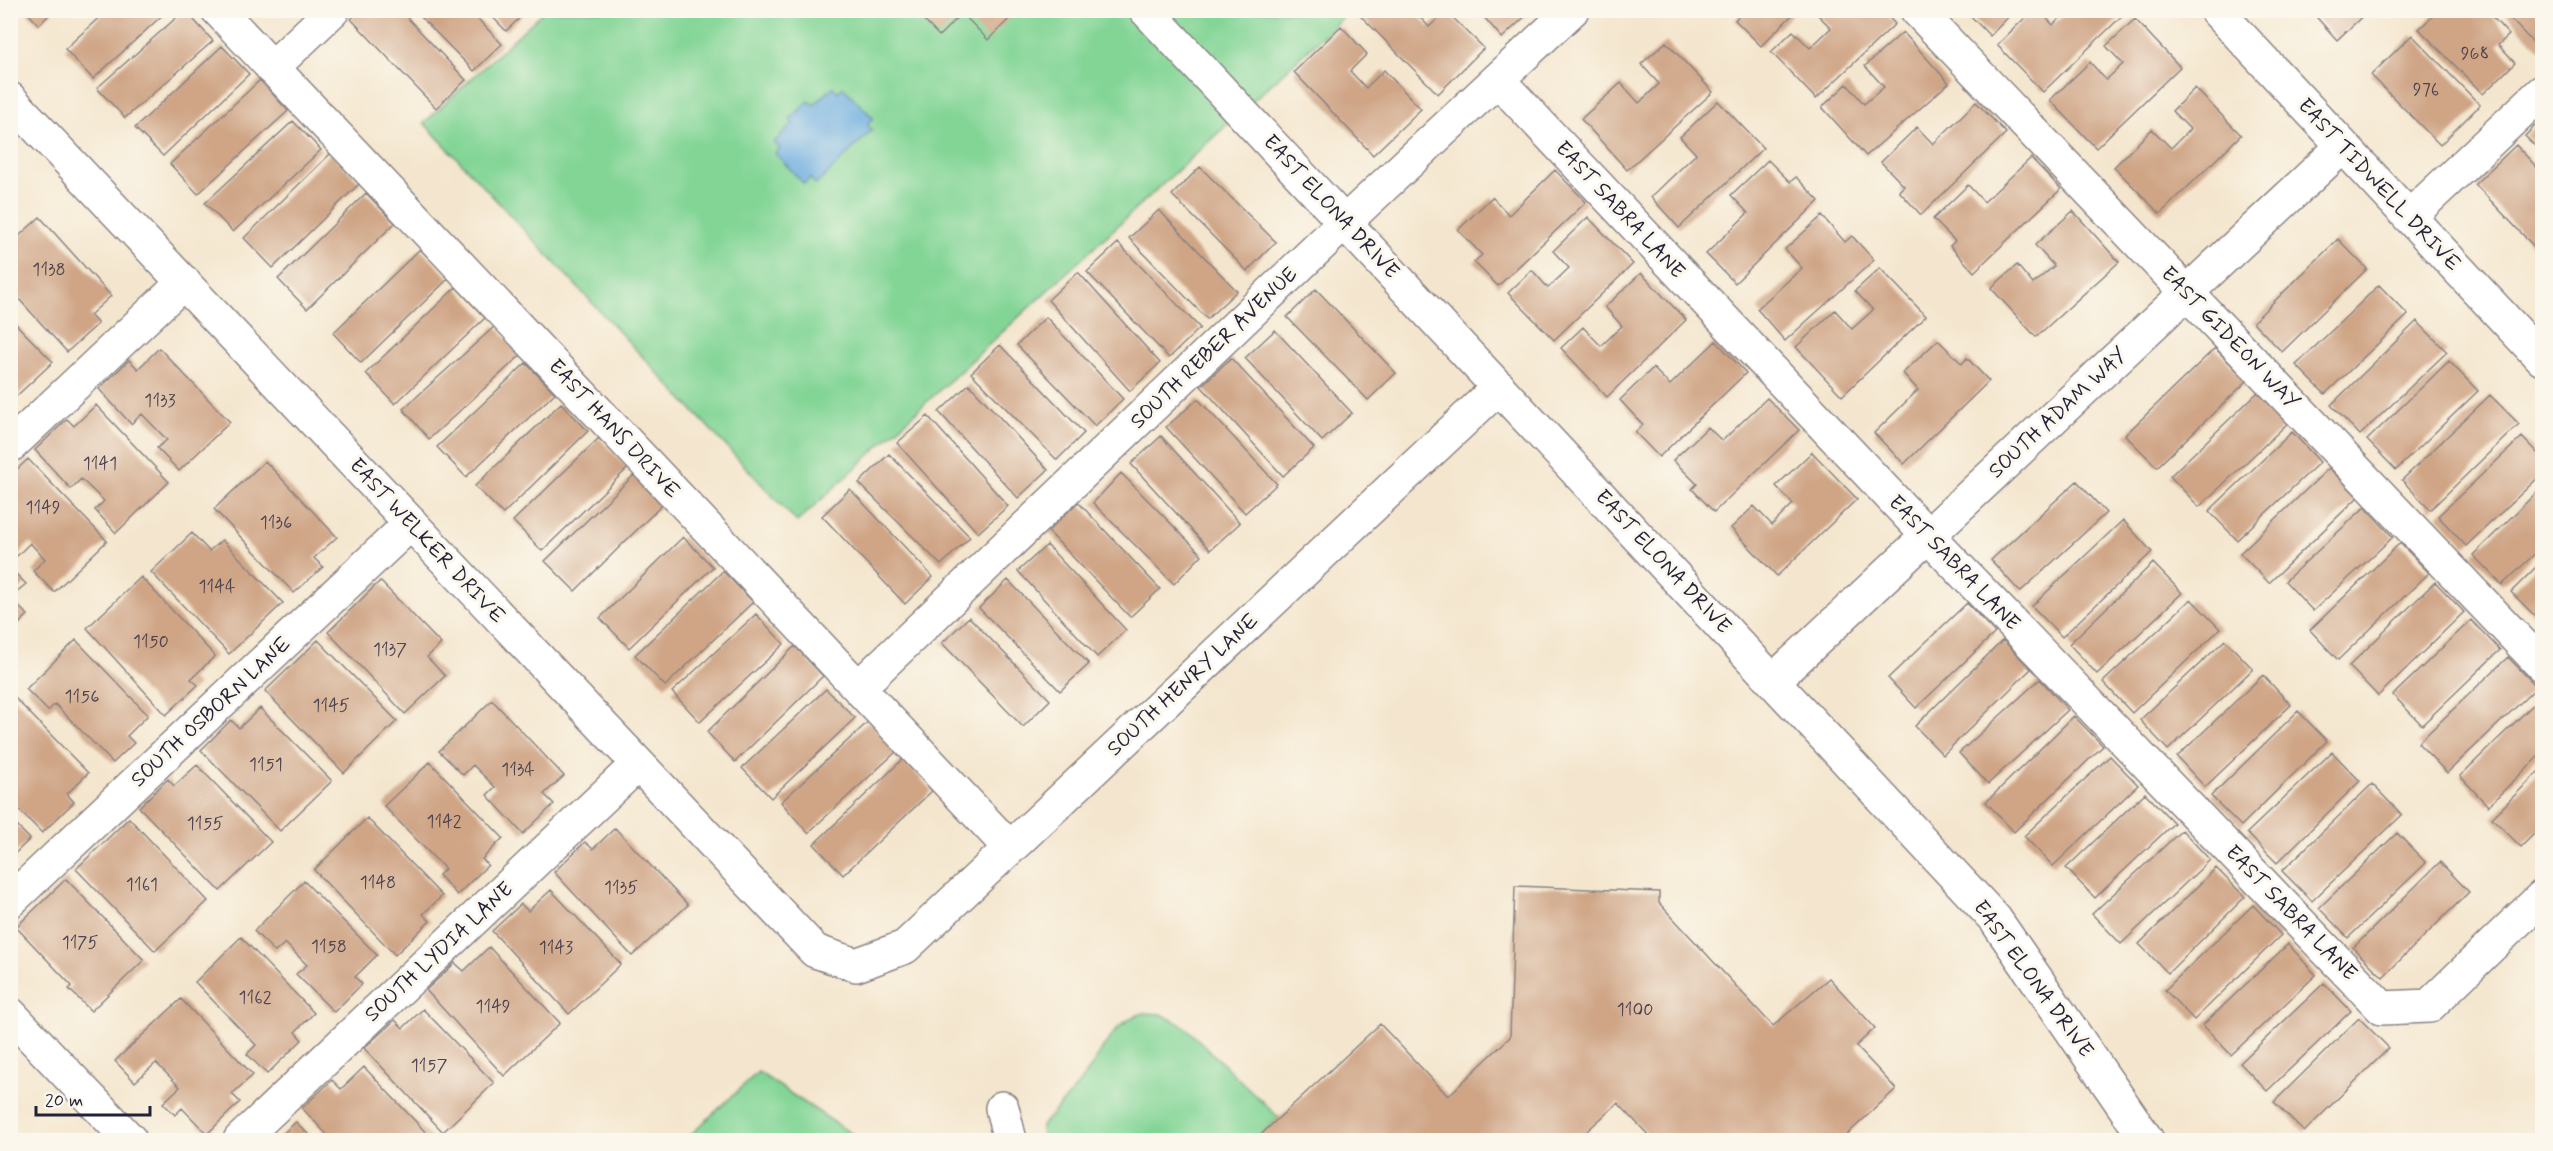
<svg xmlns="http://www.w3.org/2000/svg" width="2553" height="1151" font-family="Mynerve,sans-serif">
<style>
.green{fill:#83d596;stroke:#527c68;stroke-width:1.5}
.water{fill:#6cade0;stroke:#47688e;stroke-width:1.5}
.building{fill:#cfa586}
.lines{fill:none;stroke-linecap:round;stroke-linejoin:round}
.minor-casing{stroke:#8b8484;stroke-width:36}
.minor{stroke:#fff;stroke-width:33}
.labels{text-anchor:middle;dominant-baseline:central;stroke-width:6;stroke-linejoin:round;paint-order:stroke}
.number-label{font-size:18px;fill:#4d434e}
.street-label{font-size:21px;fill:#22223b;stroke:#fbf7ec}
</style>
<rect width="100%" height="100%" fill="#fbf7ec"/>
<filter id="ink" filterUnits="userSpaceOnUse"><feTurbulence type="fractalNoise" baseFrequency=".0167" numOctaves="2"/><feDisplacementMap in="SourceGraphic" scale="12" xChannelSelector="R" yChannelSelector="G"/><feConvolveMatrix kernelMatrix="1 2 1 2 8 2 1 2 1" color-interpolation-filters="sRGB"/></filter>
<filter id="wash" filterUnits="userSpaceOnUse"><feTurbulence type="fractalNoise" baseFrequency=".008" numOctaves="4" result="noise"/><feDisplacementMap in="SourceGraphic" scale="24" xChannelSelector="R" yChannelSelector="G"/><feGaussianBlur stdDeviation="1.35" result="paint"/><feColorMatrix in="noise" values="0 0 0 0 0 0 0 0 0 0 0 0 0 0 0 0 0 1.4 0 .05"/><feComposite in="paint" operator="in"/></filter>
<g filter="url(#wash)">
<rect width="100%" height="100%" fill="#f4e6ce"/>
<path class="green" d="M 544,11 L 1350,11 L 797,522 L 424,123 Z
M 1144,1013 L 1161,1014 L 1184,1026 L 1279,1118 L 1255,1140 L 1042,1140 L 1041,1126 C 1055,1111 1070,1096 1082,1080 C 1102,1055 1111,1021 1144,1013 Z
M 758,1072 L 861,1140 L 685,1140 Z"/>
<path class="water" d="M 833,87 L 838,92 L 843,87 L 873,118 L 867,124 L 872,130 L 816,185 L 810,178 L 804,184 L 775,153 L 780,149 L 774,142 L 793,124 L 790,119 L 809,101 L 814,105 Z"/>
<g id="blocks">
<path class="building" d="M 25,10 L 54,10 L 39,25 Z
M 107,10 L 168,10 L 93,79 L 65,49 Z
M 185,10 L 213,41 L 125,118 L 97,88 Z
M 360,10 L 400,10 L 466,80 L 436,108 L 351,19 Z
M 414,10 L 469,10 L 502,44 L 474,71 Z
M 486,10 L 528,10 L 506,31 Z
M 914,10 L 1007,10 L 1012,16 L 988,40 L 962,13 L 939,36 Z
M 1360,10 L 1413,10 L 1429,27 L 1446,11 L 1484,48 L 1438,94 L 1358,13 Z
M 1478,10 L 1532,10 L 1502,38 Z
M 1739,10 L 1797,10 L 1761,46 L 1735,20 L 1741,13 Z
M 1813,10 L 1882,10 L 1895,24 L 1816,99 L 1771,52 L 1793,31 L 1810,48 L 1831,28 Z
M 1965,10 L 2015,10 L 1990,36 Z
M 2033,10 L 2039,10 L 2053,25 L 2068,10 L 2126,12 L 2043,92 L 1997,45 Z
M 2310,10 L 2369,10 L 2337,40 Z
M 2439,10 L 2486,10 L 2509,35 L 2498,45 L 2515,63 L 2483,94 L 2419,29 Z
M 2502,10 L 2542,10 L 2542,48 L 2540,50 Z
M 2135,19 L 2180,67 L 2096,148 L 2050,100 L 2090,62 L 2106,80 L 2123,64 L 2106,46 Z
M 1341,26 L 1367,54 L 1350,71 L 1366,88 L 1384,70 L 1421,109 L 1373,155 L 1294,72 Z
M 1903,32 L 1949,83 L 1866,156 L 1822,107 L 1847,84 L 1864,104 L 1884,87 L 1865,66 Z
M 2412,35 L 2480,105 L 2440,145 L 2371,75 Z
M 1666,42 L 1713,92 L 1627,170 L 1581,119 L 1621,83 L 1639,103 L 1659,84 L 1641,64 Z
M 222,46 L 249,74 L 163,156 L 135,128 Z
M 260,80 L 288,111 L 198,194 L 170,164 Z
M 2195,88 L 2241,135 L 2160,214 L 2114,167 L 2152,129 L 2171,148 L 2190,129 L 2172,111 Z
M 1718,101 L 1763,148 L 1679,228 L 1651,197 L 1696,154 L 1680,137 Z
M 1976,102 L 2006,133 L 1921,215 L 1899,191 L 1904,186 L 1881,162 L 1917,127 L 1933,144 Z
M 2542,119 L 2542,153 L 2525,136 Z
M 293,121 L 321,150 L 233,232 L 205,203 Z
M 2516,145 L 2542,173 L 2542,255 L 2475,184 Z
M 331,153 L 360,183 L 273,268 L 244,238 Z
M 2031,158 L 2061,189 L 1974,272 L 1950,246 L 1955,241 L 1933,219 L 1968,185 L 1984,202 Z
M 1768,160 L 1790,182 L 1796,177 L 1819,201 L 1735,283 L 1706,254 L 1748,213 L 1731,195 Z
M 1200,167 L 1276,242 L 1247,271 L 1172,195 Z
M 1555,170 L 1586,202 L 1498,286 L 1474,262 L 1482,255 L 1458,230 L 1492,197 L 1509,215 Z
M 366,193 L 395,223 L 307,309 L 278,279 Z
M 1159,210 L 1237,291 L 1207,319 L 1129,238 Z
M 2073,211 L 2119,262 L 2036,337 L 1991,288 L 2017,265 L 2033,284 L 2054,266 L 2035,245 Z
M 1822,216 L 1845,242 L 1852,236 L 1874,260 L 1785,341 L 1757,309 L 1802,268 L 1785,249 Z
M 40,217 L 111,296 L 90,315 L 98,324 L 67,352 L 18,298 L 13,301 L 10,298 L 10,244 Z
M 1588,217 L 1633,264 L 1554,340 L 1508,293 L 1532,270 L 1548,288 L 1569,268 L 1553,251 Z
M 2338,239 L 2367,269 L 2282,352 L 2253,322 Z
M 1118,243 L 1200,328 L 1169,358 L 1087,272 Z
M 420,249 L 449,278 L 361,363 L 333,333 Z
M 1880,268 L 1926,316 L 1842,396 L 1796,347 L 1835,310 L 1852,329 L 1873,310 L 1855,291 Z
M 1078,272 L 1160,363 L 1130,391 L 1048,300 Z
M 1641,273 L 1686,320 L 1607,397 L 1561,348 L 1583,327 L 1601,346 L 1622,326 L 1605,307 Z
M 2379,285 L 2408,315 L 2325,394 L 2296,365 Z
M 456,287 L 485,318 L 395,404 L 366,373 Z
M 1316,289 L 1396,373 L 1368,400 L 1287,317 Z
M 1046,317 L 1123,399 L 1095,426 L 1017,345 Z
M 10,318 L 53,362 L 10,402 Z
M 2417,321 L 2447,352 L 2360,435 L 2331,405 Z
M 495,326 L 521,355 L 429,439 L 403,409 Z
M 1275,330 L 1352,413 L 1322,441 L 1245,358 Z
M 1938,340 L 1962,364 L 1967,358 L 1989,381 L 1904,464 L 1874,433 L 1918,390 L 1903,373 Z
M 1716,341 L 1746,373 L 1659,457 L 1635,432 L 1643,425 L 1620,400 L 1653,368 L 1670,385 Z
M 1000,345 L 1084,433 L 1057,460 L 971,373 Z
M 159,348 L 230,422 L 179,471 L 157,448 L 167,440 L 142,414 L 131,424 L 99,389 L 129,360 L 138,369 Z
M 2215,348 L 2247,381 L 2157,467 L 2125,435 Z
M 1231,358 L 1314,448 L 1283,476 L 1201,386 Z
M 2449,361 L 2478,391 L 2396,470 L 2367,440 Z
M 526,363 L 555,393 L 466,477 L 437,447 Z
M 969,384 L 1048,470 L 1018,498 L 939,412 Z
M 2258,392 L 2288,423 L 2199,507 L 2170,476 Z
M 2490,395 L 2519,424 L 2430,510 L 2402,480 Z
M 1767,398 L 1799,430 L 1714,512 L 1692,489 L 1697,484 L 1673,460 L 1708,427 L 1722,441 Z
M 1198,399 L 1277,484 L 1245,513 L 1166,427 Z
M 561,403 L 588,431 L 503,514 L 475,486 Z
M 96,405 L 169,482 L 116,533 L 95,510 L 104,501 L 81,479 L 71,489 L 35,450 L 67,419 L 74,426 Z
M 928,416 L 1008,506 L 978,533 L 897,443 Z
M 2292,432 L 2320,462 L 2237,540 L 2209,511 Z
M 1161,436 L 1240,523 L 1210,550 L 1131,464 Z
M 2522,437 L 2542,458 L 2542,474 L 2466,546 L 2438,516 Z
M 599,438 L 628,468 L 542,551 L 513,521 Z
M 1812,452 L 1857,499 L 1777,576 L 1731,528 L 1754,506 L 1772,525 L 1793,504 L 1776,486 Z
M 889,454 L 970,537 L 941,565 L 859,483 Z
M 28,459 L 107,541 L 54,592 L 33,571 L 45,559 L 30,543 L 17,556 L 10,550 L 10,476 Z
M 265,461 L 337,537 L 314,558 L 323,567 L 294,593 L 214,509 Z
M 2329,468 L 2358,497 L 2269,583 L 2240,553 Z
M 1121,473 L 1202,555 L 1174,584 L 1093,503 Z
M 634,475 L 662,505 L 575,591 L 545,561 Z
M 2077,481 L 2106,513 L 2020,592 L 1991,560 Z
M 2542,487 L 2542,547 L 2502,585 L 2473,555 Z
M 850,489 L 933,577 L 905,604 L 822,516 Z
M 1078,502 L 1160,589 L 1130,617 L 1048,531 Z
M 2365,507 L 2393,537 L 2313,611 L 2285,581 Z
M 2123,520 L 2152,552 L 2062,637 L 2032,606 Z
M 192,533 L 209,551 L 222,540 L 283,603 L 229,654 L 151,572 Z
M 683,537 L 713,567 L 629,648 L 600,618 Z
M 2400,543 L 2429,573 L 2338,660 L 2310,630 Z
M 1047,545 L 1126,630 L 1097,657 L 1018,571 Z
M 2542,561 L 2542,619 L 2540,621 L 2511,592 Z
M 2153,563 L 2182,593 L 2097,674 L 2069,644 Z
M 10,568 L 26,584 L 10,597 Z
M 723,571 L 753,602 L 665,686 L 635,655 Z
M 141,577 L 215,656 L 191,679 L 198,685 L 166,715 L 87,628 Z
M 1008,580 L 1089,664 L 1060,691 L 979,608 Z
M 380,581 L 441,644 L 427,657 L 445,676 L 405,714 L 328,632 Z
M 2435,582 L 2464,612 L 2378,696 L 2349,666 Z
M 10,599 L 28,615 L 10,632 Z
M 2191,599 L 2220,629 L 2132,713 L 2103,682 Z
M 1967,603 L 1995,633 L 1916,708 L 1888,678 Z
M 756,614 L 784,644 L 700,722 L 672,692 Z
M 969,617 L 1050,700 L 1023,727 L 942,643 Z
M 2471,620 L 2500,650 L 2422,725 L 2393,695 Z
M 76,640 L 148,715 L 127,736 L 134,743 L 113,763 L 55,704 L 48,711 L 26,689 Z
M 318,640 L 397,721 L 344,773 L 265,691 Z
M 2003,640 L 2031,669 L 1943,755 L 1915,726 Z
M 2225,640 L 2253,669 L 2168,750 L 2140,720 Z
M 795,646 L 823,676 L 735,762 L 707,732 Z
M 2508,657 L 2537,687 L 2447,773 L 2418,743 Z
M 2263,675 L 2291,705 L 2205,787 L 2177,757 Z
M 2040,679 L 2068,710 L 1988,784 L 1959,753 Z
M 826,689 L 855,718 L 771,798 L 742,768 Z
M 2542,696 L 2542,753 L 2488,806 L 2460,776 Z
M 14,697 L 88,773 L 67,794 L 74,802 L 42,833 L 10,801 L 10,700 Z
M 492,700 L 564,776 L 544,794 L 554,804 L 523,834 L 487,795 L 495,787 L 473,765 L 463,775 L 439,751 Z
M 260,708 L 332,781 L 280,831 L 201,750 L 231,720 L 239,728 Z
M 2298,711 L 2327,741 L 2241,826 L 2211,796 Z
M 2074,716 L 2103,746 L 2014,832 L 1986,802 Z
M 869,721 L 897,751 L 808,833 L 781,802 Z
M 2332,752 L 2360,781 L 2277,863 L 2247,833 Z
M 2110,756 L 2138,785 L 2053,866 L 2024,836 Z
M 903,759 L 932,791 L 843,875 L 814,844 Z
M 430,762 L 503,838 L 482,859 L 488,865 L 457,895 L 439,875 L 445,869 L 384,806 Z
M 197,765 L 271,842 L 220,891 L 139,807 L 168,779 L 174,786 Z
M 2542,768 L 2542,826 L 2521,847 L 2492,818 Z
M 2372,784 L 2402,815 L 2312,901 L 2282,871 Z
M 2145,793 L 2174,823 L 2095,898 L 2066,868 Z
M 129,818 L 208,901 L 155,951 L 76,869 Z
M 367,818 L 442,896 L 423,914 L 430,921 L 395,955 L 314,870 Z
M 10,819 L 30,839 L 10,858 Z
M 615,828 L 688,905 L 632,956 L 554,872 L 585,842 L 593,849 Z
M 2182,830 L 2210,860 L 2121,944 L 2092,914 Z
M 2397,833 L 2426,863 L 2348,938 L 2319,908 Z
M 2440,862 L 2469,892 L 2383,977 L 2353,948 Z
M 2216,868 L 2245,897 L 2168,973 L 2139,944 Z
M 66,879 L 144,960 L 91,1011 L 69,989 L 72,986 L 16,927 Z
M 304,881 L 377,955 L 355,977 L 362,984 L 334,1012 L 296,974 L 307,965 L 285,943 L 275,952 L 254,931 Z
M 1515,886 L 1659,892 L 1659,903 L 1773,1026 L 1829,978 L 1875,1028 L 1856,1046 L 1896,1089 L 1841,1140 L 1653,1140 L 1618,1103 L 1577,1140 L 1255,1140 L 1380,1024 L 1448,1096 L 1510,1037 Z
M 551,890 L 621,964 L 569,1014 L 492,931 L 521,904 L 528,911 Z
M 2253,905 L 2281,935 L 2194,1020 L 2165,990 Z
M 241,937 L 314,1013 L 295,1032 L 302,1040 L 267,1074 L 247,1054 L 256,1045 L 195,982 Z
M 2288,944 L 2316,975 L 2231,1055 L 2203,1025 Z
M 489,947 L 560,1023 L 504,1076 L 426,990 L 455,963 L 464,971 Z
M 2324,983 L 2351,1011 L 2267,1091 L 2240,1063 Z
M 181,999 L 253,1075 L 232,1094 L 240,1102 L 207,1134 L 182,1108 L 175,1115 L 163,1103 L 180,1087 L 156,1063 L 135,1082 L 115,1061 Z
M 423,1009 L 494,1083 L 443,1132 L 364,1048 L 395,1020 L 403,1028 Z
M 2359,1018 L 2389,1048 L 2304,1132 L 2274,1102 Z
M 364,1067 L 433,1140 L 332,1140 L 302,1108 L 332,1080 L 341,1089 Z
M 296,1122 L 314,1140 L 276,1140 Z"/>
</g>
</g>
<g filter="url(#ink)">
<use href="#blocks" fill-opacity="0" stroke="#8b8484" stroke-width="1.5"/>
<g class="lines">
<defs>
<path id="minor" d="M 218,10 L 1010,848
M 1146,10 L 1995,919 L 2147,1140
M 1917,10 L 2542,665
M 2216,10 L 2542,359
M 272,68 L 333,10
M 1498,80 L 1927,535 L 2382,1008 L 2429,1006 L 2542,897
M 10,99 L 815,951 L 856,965 L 905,947 L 1499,387
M 2409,217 L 2542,92
M 10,446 L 184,282
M 1774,680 L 2343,146
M 859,687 L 1346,221 L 1572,10
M 10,901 L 411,523
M 10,1014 L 130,1140
M 1002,1108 L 1010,1140
M 240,1140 L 638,764"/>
</defs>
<use href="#minor" class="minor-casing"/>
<use href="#minor" class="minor"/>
</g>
</g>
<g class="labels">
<g class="number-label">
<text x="2475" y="54">968</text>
<text x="2426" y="90">976</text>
<text x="49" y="270">1138</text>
<text x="160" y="401">1133</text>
<text x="100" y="464">1141</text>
<text x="43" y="508">1149</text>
<text x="276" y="523">1136</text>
<text x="217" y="587">1144</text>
<text x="151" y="642">1150</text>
<text x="390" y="650">1137</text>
<text x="82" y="697">1156</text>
<text x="331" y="706">1145</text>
<text x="266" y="765">1151</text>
<text x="518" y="770">1134</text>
<text x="444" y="822">1142</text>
<text x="205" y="824">1155</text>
<text x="378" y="883">1148</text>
<text x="142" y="885">1161</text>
<text x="621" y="888">1135</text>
<text x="80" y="943">1175</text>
<text x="329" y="947">1158</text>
<text x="556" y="948">1143</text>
<text x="255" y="998">1162</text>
<text x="493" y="1007">1149</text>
<text x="1635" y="1010">1100</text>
<text x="429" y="1066">1157</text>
</g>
<g class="street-label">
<text transform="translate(2379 185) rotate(47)">EAST TIDWELL DRIVE</text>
<text transform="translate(1331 207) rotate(47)">EAST ELONA DRIVE</text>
<text transform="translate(1620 210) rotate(47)">EAST SABRA LANE</text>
<text transform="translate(2230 338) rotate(46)">EAST GIDEON WAY</text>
<text transform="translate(1214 348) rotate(-44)">SOUTH REBER AVENUE</text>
<text transform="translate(2058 413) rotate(-43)">SOUTH ADAM WAY</text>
<text transform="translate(614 429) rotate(47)">EAST HANS DRIVE</text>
<text transform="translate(427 541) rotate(47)">EAST WELKER DRIVE</text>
<text transform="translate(1663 562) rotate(47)">EAST ELONA DRIVE</text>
<text transform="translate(1954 563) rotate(46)">EAST SABRA LANE</text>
<text transform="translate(1183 685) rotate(-43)">SOUTH HENRY LANE</text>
<text transform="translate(211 712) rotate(-43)">SOUTH OSBORN LANE</text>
<text transform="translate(2291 913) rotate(46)">EAST SABRA LANE</text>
<text transform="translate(439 952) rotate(-43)">SOUTH LYDIA LANE</text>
<text transform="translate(2033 979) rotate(54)">EAST ELONA DRIVE</text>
</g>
</g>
<rect width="2553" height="1151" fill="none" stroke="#fbf7ec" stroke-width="36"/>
<path d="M36 1106v9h114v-9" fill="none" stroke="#22223b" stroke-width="3"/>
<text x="45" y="1106" font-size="18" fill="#22223b" stroke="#fbf7ec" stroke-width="4.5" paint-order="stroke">20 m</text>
</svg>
